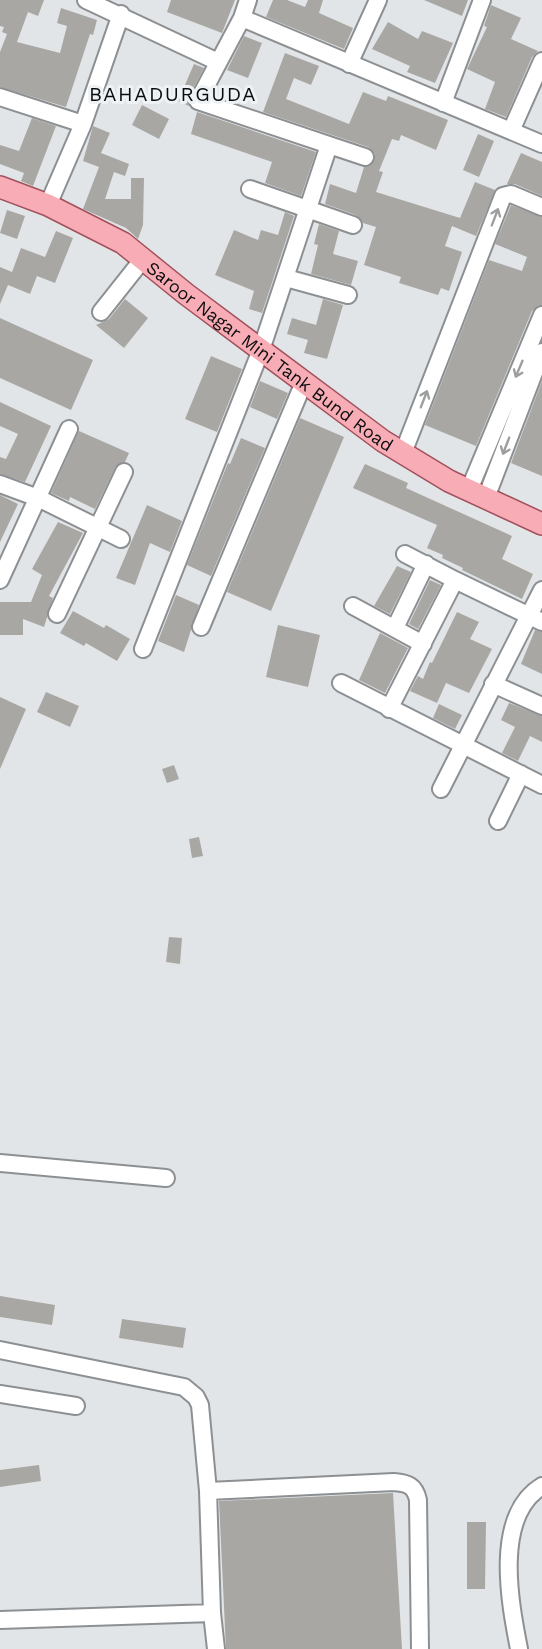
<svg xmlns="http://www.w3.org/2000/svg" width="542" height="1649" font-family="'Work Sans',sans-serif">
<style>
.building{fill:#a9a7a4}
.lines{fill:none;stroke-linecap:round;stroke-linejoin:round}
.minor-casing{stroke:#8d9093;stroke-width:20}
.major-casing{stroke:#a2515c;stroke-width:24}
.minor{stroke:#fff;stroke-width:16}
.major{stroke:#f8adb6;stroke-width:21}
.oneway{stroke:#9d9e9e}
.labels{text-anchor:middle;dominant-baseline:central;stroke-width:6;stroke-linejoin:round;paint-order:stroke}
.street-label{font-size:18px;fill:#0b0c0d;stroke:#eff2f5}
.neighbourhood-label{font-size:20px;letter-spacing:1.5px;fill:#0b0c0d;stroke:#eff2f5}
</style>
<rect width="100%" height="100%" fill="#e2e5e7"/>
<path class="building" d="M 0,0 L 44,0 L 38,16 L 28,12 L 17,42 L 60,53 L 67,26 L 57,23 L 61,8 L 97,20 L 93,35 L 90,34 L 66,107 L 0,87 L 0,52 L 7,34 L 2,32 L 4,27 L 0,26 Z
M 171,0 L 235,0 L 222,33 L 167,12 Z
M 273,0 L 287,0 L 305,7 L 308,0 L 323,0 L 319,13 L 353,28 L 344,49 L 266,17 Z
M 424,0 L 468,0 L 462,16 Z
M 491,5 L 521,18 L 511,39 L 538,51 L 532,57 L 506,117 L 485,109 L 495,82 L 467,69 L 487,27 L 484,26 Z
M 388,22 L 418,39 L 422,31 L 453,43 L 435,83 L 407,72 L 410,66 L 372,49 Z
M 244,36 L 262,43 L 248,78 L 227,70 Z
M 285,53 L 319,66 L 311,85 L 294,78 L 286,99 L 349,124 L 363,92 L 386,101 L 388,96 L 448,120 L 436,150 L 401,135 L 399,141 L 392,139 L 379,171 L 383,172 L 376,192 L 460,218 L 475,182 L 495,190 L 476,236 L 452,226 L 445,246 L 462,252 L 449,291 L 441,288 L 438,295 L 399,283 L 401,277 L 364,265 L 376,227 L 363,223 L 356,215 L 325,204 L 330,184 L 356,193 L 364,167 L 372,164 L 375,154 L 368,147 L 263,112 Z
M 194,64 L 204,68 L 189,96 L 189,106 L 178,101 Z
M 142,105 L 169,119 L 159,139 L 132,125 Z
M 197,112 L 316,152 L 301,196 L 265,183 L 272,162 L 191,134 Z
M 32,118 L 56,126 L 33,186 L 21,181 L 24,173 L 0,164 L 0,145 L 19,151 Z
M 93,126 L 110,133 L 101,153 L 129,164 L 125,176 L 114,172 L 105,199 L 131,199 L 131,178 L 144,178 L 143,225 L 138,239 L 126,228 L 83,209 L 99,167 L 83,161 Z
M 478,134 L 494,141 L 479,177 L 463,170 Z
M 521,153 L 542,162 L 542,196 L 515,184 L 507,184 Z
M 511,205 L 542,217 L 542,305 L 532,311 L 476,446 L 425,425 L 489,260 L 522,271 L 527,257 L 495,244 Z
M 7,210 L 25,216 L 17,239 L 0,233 Z
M 285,212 L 294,216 L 262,313 L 249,309 L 254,291 L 215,275 L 234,230 L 258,240 L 261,230 L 278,235 Z
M 319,224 L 339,231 L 333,254 L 358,261 L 351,285 L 311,274 L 318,245 L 314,244 Z
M 56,231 L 73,238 L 55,283 L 37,276 L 30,294 L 8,285 L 0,304 L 0,267 L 12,272 L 21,248 L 45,257 Z
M 125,299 L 148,318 L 124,348 L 96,325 L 109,319 Z
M 323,299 L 343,305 L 327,359 L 304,353 L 308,340 L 287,334 L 292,318 L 316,325 Z
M 0,318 L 93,360 L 71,410 L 0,378 Z
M 211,356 L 242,369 L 217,432 L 185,419 Z
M 260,381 L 288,393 L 277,419 L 250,407 Z
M 542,381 L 542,476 L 511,463 Z
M 0,402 L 51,426 L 25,482 L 0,474 L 0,457 L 6,459 L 18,434 L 0,426 Z
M 300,418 L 344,437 L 271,611 L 227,592 Z
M 79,431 L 129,453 L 125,462 L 115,468 L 95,509 L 70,497 L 69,501 L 51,493 Z
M 241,438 L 265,448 L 211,576 L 187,565 L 228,463 L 230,464 Z
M 365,464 L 408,483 L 406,488 L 512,536 L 502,559 L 533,574 L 522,599 L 462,570 L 463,568 L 442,558 L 443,555 L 427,548 L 437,525 L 353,488 Z
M 0,495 L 18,504 L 0,542 Z
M 147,505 L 182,521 L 170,552 L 150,543 L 135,585 L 116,578 Z
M 58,522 L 83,533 L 49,596 L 53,598 L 44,627 L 23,619 L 23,635 L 0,635 L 0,602 L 31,602 L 42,575 L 32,569 Z
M 397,566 L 411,572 L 390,614 L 374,606 Z
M 430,580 L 441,585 L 418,629 L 409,624 Z
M 176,595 L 199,605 L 184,652 L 158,641 Z
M 73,611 L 104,628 L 106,625 L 130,639 L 117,661 L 86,643 L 84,646 L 60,633 Z
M 457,612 L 479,622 L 470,639 L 492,649 L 469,693 L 446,683 L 437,703 L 410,691 L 418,676 L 423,679 L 430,662 L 432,663 Z
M 278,625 L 320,635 L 308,687 L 266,677 Z
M 535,630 L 542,632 L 542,674 L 521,664 Z
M 380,633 L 408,648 L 385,693 L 359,680 Z
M 46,692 L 79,706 L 70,727 L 37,712 Z
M 0,697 L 26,709 L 0,769 Z
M 509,703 L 542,716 L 542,742 L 530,736 L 518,761 L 502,753 L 515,727 L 501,720 Z
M 439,704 L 462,715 L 455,729 L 433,718 Z
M 174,765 L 179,779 L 167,783 L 162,769 Z
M 199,837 L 203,856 L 192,858 L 189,839 Z
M 169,937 L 182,938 L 180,964 L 166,962 Z
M 0,1296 L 55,1305 L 52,1325 L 0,1317 Z
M 122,1319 L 186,1328 L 183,1348 L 119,1338 Z
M 39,1465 L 41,1481 L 0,1487 L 0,1470 Z
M 393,1493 L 402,1649 L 226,1649 L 219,1501 Z
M 467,1522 L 486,1522 L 485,1589 L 467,1589 Z"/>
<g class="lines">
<defs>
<path id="minor" d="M 86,0 L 218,62
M 242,18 L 542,144
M 349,64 L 378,0
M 0,97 L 83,124
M 443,103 L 482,0
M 511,131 L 542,61
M 329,145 L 365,157
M 250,189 L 353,225
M 48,205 L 83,124 L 121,14
M 286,278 L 348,295
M 101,312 L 143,259
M 403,453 L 503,196 L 511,194 L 542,207
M 0,484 L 38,498 L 121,539
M 469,490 L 542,315
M 486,498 L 542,352
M 405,554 L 455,580
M 0,580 L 69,429
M 353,606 L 423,644
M 57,614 L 124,472
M 201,627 L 304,382
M 395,628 L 426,564
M 143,649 L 261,350 L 329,145 L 198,101 L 242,18 L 248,0
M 341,683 L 542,785
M 493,684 L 542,706
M 389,709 L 455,580 L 542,622
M 441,789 L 542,590
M 498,821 L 521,774
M 0,1163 L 166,1178
M 0,1350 L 184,1387 L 196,1397 L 200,1405 L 208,1491
M 0,1394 L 76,1406
M 0,1620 L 212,1613
M 216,1649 L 212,1613 L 208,1491 L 394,1482 C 408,1483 415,1486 418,1500 L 420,1649
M 519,1649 C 510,1603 493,1516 542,1486"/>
<g id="major">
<path id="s1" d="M 0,187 L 48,205 L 123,243 L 186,294 L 383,441 L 449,481 L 542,524"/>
</g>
</defs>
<use href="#minor" class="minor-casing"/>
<use href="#major" class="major-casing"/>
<use href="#minor" class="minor"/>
<use href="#major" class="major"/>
</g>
<defs><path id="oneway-shaft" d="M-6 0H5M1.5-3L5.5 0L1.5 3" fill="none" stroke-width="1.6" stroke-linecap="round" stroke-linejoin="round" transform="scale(1.5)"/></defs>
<g class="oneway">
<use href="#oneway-shaft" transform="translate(495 217) rotate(-69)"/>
<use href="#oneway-shaft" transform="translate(519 369) rotate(113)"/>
<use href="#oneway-shaft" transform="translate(424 399) rotate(-69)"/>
<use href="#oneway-shaft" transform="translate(506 446) rotate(111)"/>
</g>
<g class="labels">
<g class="street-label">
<text stroke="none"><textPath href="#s1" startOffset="321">Saroor Nagar Mini Tank Bund Road</textPath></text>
</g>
<g class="neighbourhood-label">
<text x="173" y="94">BAHADURGUDA</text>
</g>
</g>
</svg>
